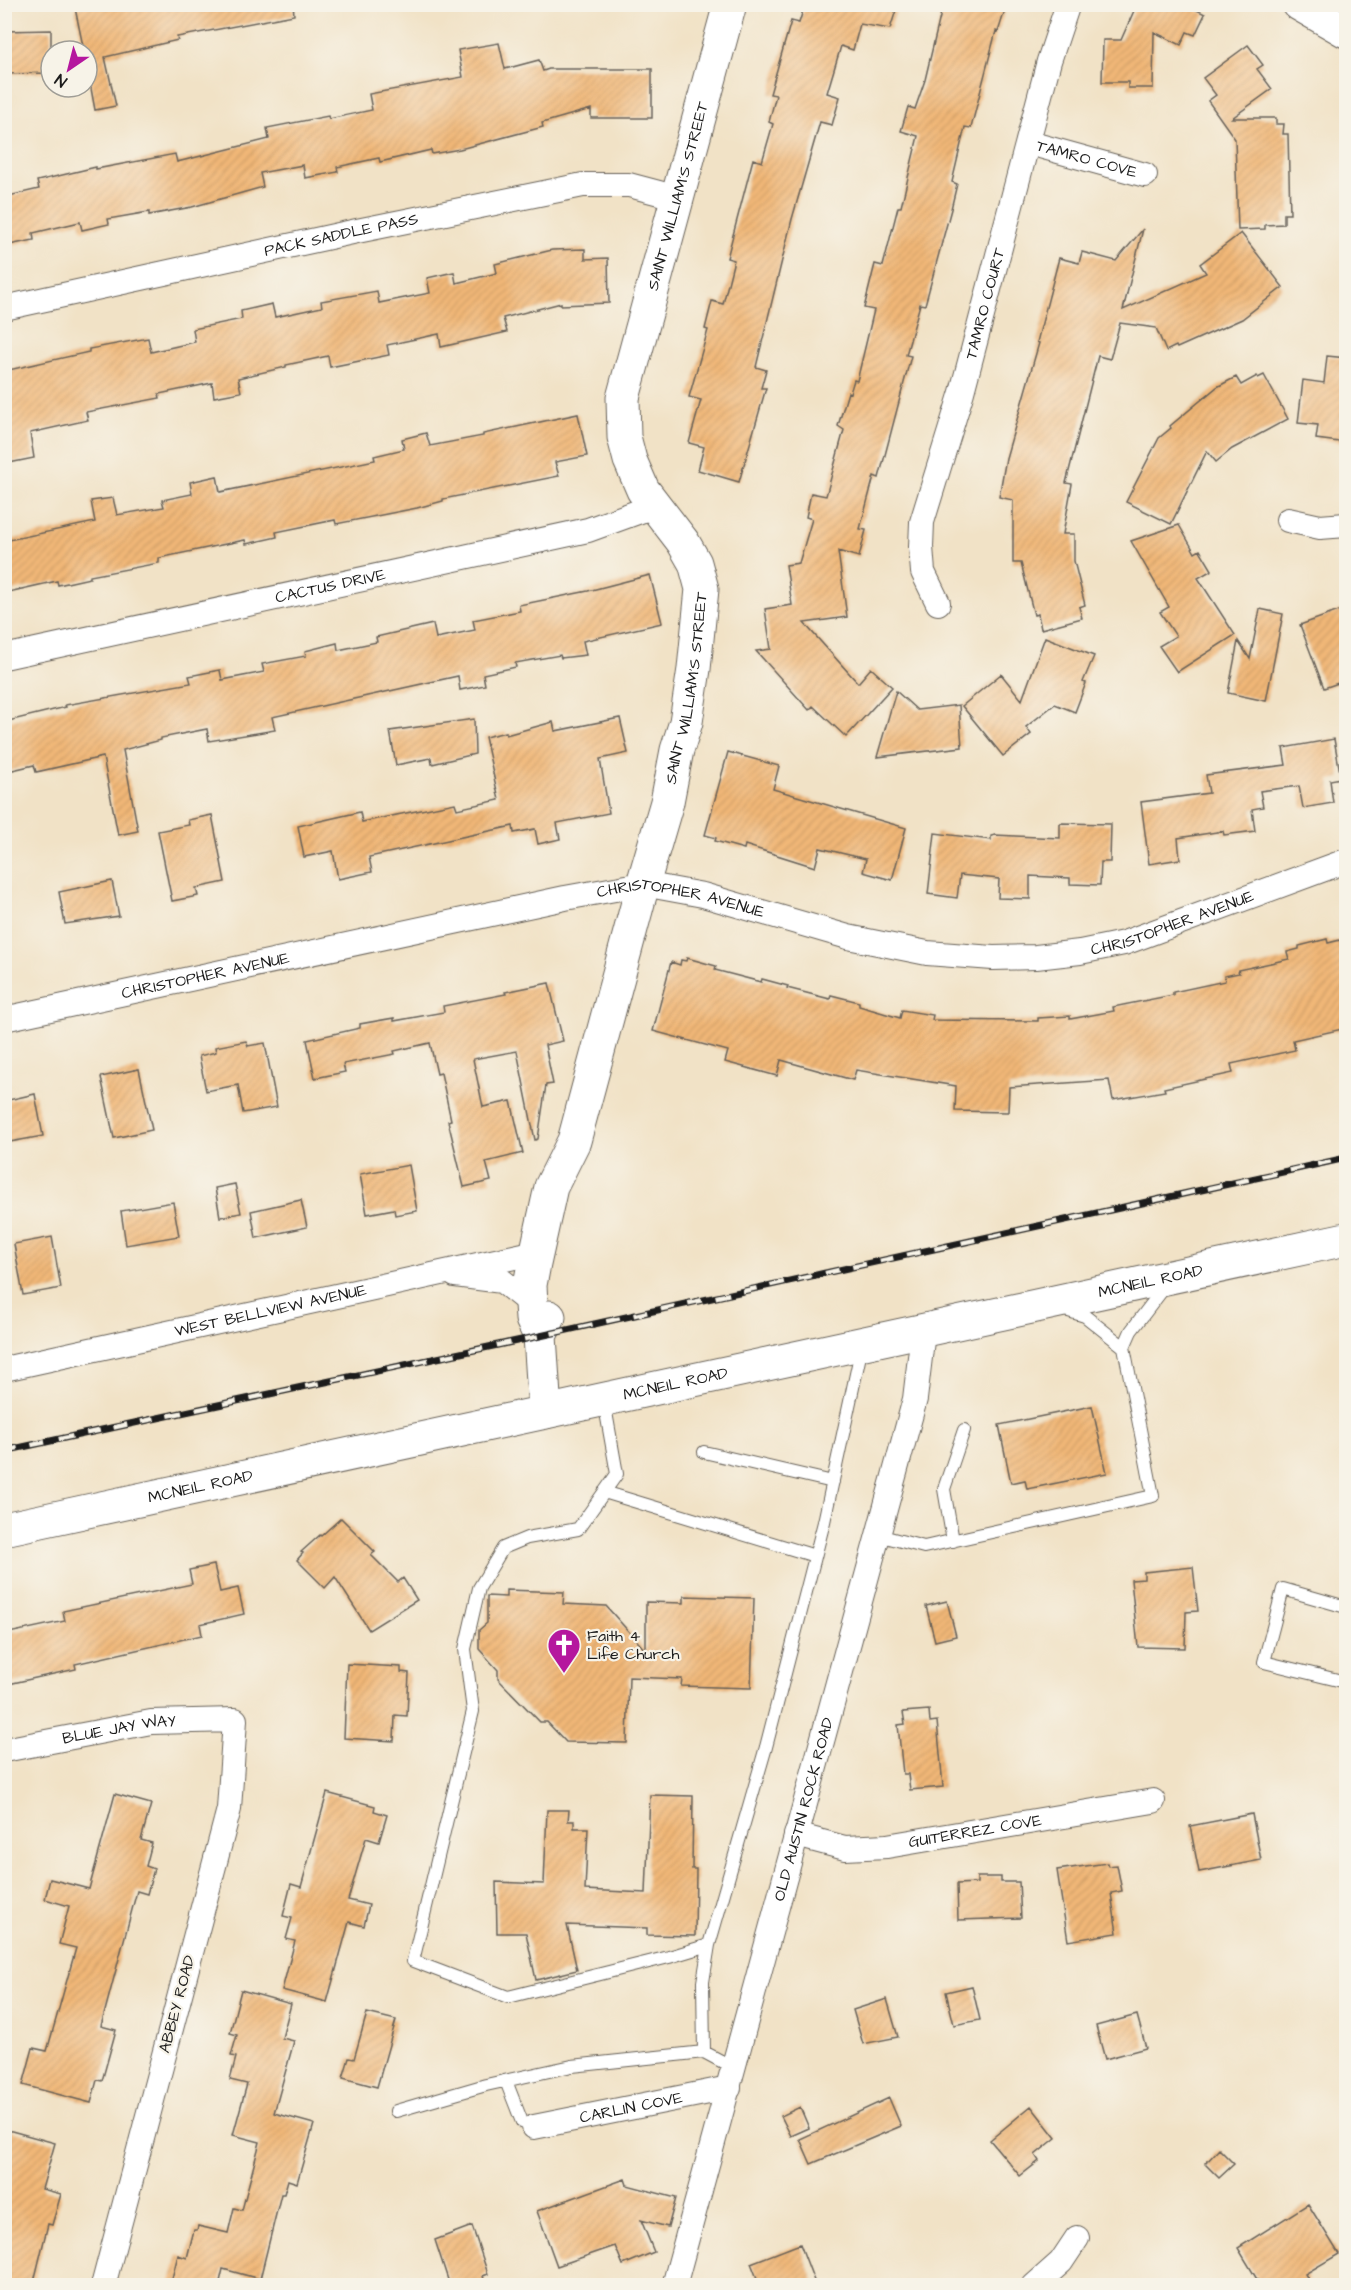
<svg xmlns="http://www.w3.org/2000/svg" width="1351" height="2290" font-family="'Architects Daughter',sans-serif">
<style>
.building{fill:url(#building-hatch)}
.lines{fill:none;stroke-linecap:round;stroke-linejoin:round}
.lane-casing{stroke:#676158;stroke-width:14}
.street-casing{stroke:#676158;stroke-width:26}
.secondary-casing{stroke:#676158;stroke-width:35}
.lane{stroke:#fff;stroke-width:12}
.street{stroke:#fff;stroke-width:24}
.secondary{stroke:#fff;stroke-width:33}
.rail-casing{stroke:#1c1c1c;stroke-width:7}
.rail{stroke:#f7f3e8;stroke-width:4.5;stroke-dasharray:14;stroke-linecap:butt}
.labels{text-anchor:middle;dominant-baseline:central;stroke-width:4.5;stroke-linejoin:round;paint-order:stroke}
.street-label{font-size:16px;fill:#1c1c1c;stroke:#f7f3e8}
.poi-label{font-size:16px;fill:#1c1c1c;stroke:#f7f3e8;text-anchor:start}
</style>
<defs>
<pattern id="building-hatch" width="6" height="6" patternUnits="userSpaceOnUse" patternTransform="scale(1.5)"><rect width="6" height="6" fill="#f1b777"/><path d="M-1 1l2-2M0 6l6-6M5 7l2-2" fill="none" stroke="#ce9d66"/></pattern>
</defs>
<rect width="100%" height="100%" fill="#f7f3e8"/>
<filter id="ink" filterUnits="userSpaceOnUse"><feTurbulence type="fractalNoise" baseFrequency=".0167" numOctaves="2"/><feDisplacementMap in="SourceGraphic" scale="12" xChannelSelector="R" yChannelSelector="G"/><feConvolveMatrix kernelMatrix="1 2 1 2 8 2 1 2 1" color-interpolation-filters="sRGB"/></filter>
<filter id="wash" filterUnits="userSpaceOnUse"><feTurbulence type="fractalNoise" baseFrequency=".008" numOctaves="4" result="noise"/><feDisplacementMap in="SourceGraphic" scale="24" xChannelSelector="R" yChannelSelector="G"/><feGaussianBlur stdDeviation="1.35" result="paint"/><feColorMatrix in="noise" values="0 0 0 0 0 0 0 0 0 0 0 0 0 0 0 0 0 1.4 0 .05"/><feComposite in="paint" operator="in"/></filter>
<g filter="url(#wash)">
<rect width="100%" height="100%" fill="#f1e2c6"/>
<g id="blocks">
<path class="building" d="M 99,4 L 293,4 L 294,15 L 177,37 L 178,40 L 105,57 L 116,106 L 95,110 L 87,67 L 87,51 L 84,51 L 75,8 Z
M 805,4 L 898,4 L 890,29 L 860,24 L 853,50 L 841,46 L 827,93 L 840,97 L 832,125 L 820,122 L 792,219 L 756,367 L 766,370 L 761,388 L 766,388 L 739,482 L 698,470 L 704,447 L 689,443 L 701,400 L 689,397 L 708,330 L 705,329 L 712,301 L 723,304 L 734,260 L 727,258 L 753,159 L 762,162 L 773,124 L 769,122 L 776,95 L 770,94 L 791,21 L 799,23 Z
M 943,4 L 1007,4 L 998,32 L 996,31 L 971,128 L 965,127 L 952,182 L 957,184 L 951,209 L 925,305 L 920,304 L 906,355 L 911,356 L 879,478 L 874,476 L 860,529 L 866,530 L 859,557 L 838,551 L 847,617 L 804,623 L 858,683 L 871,668 L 892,687 L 846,737 L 813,706 L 809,710 L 756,651 L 771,649 L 765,609 L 792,605 L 786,565 L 799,563 L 812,519 L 806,517 L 811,493 L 826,496 L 844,430 L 838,426 L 848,392 L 850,393 L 854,380 L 857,381 L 874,310 L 864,308 L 875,264 L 883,266 L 898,207 L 901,207 L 918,136 L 901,131 L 908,107 L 915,109 L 925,80 Z
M 1137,4 L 1185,4 L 1205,14 L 1195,35 L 1187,32 L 1181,45 L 1154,32 L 1153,88 L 1128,88 L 1128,82 L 1102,82 L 1103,40 L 1121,40 Z
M 51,30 L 51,73 L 4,74 L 4,31 Z
M 499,43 L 505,69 L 539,60 L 543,71 L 549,69 L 652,69 L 652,118 L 591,118 L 591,109 L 542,123 L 543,127 L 460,149 L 432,154 L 431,150 L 380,162 L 379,158 L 337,167 L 338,172 L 305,178 L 303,165 L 260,173 L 263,187 L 192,207 L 149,215 L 149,212 L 108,219 L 109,224 L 82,230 L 80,222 L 33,233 L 34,240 L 4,246 L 4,197 L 39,189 L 37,181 L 96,167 L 96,169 L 175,154 L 177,162 L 269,139 L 267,128 L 328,116 L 329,119 L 372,110 L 369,94 L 463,77 L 458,50 Z
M 1248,45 L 1263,65 L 1257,69 L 1272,89 L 1232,118 L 1276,118 L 1276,124 L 1284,124 L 1283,134 L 1288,134 L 1290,214 L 1284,214 L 1284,224 L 1265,225 L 1265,229 L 1238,230 L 1235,139 L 1208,101 L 1216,95 L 1203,78 Z
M 1143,229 L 1123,310 L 1206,273 L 1200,264 L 1241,233 L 1283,287 L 1242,319 L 1177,348 L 1176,346 L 1166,351 L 1156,328 L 1120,323 L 1110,359 L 1098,356 L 1066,483 L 1072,484 L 1063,534 L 1074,534 L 1074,561 L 1085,605 L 1079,607 L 1082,618 L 1041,629 L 1038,614 L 1034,615 L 1021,563 L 1013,563 L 1013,500 L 999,497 L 1006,458 L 1039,343 L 1037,342 L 1059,258 L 1079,263 L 1082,252 L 1116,261 Z
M 585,249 L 585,259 L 608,258 L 609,303 L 561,305 L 561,303 L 503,318 L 507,332 L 441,347 L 439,334 L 387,345 L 389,355 L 330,367 L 328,356 L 286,365 L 286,367 L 238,378 L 241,392 L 214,397 L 212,383 L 159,394 L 160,398 L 86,412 L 88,420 L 30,433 L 34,458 L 4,464 L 4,371 L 89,352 L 89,349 L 148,338 L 151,352 L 195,342 L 193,329 L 242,319 L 241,311 L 272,304 L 275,317 L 322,307 L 321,301 L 377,291 L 379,303 L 430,293 L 427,278 L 454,272 L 456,283 L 497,273 L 495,264 L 552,250 Z
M 1327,356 L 1347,358 L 1343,385 L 1347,386 L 1347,443 L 1316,439 L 1318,425 L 1298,423 L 1303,380 L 1324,383 Z
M 1264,375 L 1288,419 L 1232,449 L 1216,462 L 1207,451 L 1171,524 L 1126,502 L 1159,438 L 1171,428 L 1170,426 L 1217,387 L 1236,377 L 1241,385 L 1257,376 L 1258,378 Z
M 578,414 L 587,456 L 555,462 L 559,476 L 443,499 L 443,501 L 417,508 L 336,524 L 335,520 L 276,532 L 277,537 L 246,544 L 245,540 L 159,558 L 159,563 L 90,576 L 90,578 L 58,585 L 57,581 L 4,593 L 4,541 L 95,522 L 91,501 L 113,498 L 117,515 L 164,507 L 162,500 L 192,494 L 190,482 L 217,476 L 220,492 L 375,460 L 374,456 L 404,449 L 402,439 L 426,433 L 430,446 L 483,436 L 483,434 Z
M 1179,525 L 1195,553 L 1200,550 L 1212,570 L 1198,578 L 1235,635 L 1177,672 L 1159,646 L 1176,636 L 1160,612 L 1169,607 L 1131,541 Z
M 650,575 L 662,623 L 583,641 L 586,655 L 561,658 L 560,655 L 515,663 L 516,667 L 483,674 L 485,685 L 460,690 L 458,676 L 272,717 L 275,730 L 209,741 L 207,729 L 161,738 L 161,740 L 123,750 L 138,831 L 118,835 L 103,757 L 36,772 L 34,765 L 4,772 L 4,722 L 66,707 L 65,705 L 191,683 L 189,676 L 220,670 L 222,680 L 264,672 L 262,664 L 306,656 L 305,651 L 337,643 L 338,650 L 377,642 L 376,637 L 433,624 L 436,638 L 475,630 L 473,620 L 520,611 L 519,605 L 588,591 Z
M 1347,608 L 1347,680 L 1324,688 L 1300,625 Z
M 1260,609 L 1283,614 L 1266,701 L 1228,693 L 1238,641 L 1250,659 Z
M 1045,637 L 1094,656 L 1083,682 L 1086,683 L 1075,712 L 1055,704 L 1026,727 L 1031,734 L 1003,756 L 962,706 L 1001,674 L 1022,700 Z
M 896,691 L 917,710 L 959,705 L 962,747 L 877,757 Z
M 620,718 L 628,753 L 600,759 L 609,813 L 557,823 L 560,839 L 538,844 L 535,829 L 514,833 L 513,826 L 369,857 L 372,872 L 338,879 L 333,851 L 304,857 L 298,826 L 360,812 L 362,822 L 455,803 L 457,809 L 499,800 L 485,737 L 506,732 L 506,735 L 553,722 L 555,731 Z
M 474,719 L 475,754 L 432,764 L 431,758 L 396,765 L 390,731 Z
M 1334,739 L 1341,778 L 1330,780 L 1333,803 L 1303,808 L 1299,786 L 1260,791 L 1263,807 L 1252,809 L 1255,831 L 1224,835 L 1223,831 L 1178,838 L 1180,859 L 1149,864 L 1141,802 L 1209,793 L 1206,775 L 1286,765 L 1283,748 Z
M 728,752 L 779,766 L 773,789 L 906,828 L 892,880 L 863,872 L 866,859 L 820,848 L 815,867 L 745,845 L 744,849 L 715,841 L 716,838 L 705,835 Z
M 212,815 L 225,882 L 196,888 L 198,896 L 172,901 L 158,831 L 189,825 L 188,820 Z
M 1060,823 L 1111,824 L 1110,862 L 1101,862 L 1100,885 L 1070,884 L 1070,878 L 1030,876 L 1030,899 L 998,898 L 999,879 L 960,875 L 957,898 L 928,894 L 935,833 L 991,840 L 991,836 L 995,835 L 1060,838 Z
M 112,881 L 119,916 L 65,924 L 59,892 Z
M 1327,939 L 1328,943 L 1340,940 L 1347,970 L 1347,1028 L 1293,1040 L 1295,1050 L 1231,1064 L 1233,1073 L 1164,1088 L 1165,1091 L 1113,1100 L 1109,1080 L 1009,1087 L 1008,1112 L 955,1111 L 956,1086 L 856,1070 L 853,1080 L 781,1060 L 777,1076 L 725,1062 L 728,1051 L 653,1031 L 671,962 L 680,965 L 681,960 L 686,961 L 687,958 L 716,966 L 715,970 L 761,982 L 762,979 L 788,986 L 787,988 L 830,999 L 831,995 L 859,1002 L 859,1006 L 900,1018 L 902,1010 L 933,1015 L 932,1020 L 1038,1021 L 1038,1018 L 1070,1016 L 1070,1019 L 1114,1011 L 1113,1007 L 1173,995 L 1173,992 L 1225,981 L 1224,976 L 1239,973 L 1238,970 L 1289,959 L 1287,952 L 1299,949 L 1299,946 Z
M 549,983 L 563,1041 L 545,1045 L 553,1084 L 546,1085 L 538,1139 L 535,1140 L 517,1051 L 473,1059 L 483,1107 L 511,1101 L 523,1153 L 486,1162 L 491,1181 L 464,1187 L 448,1121 L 451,1120 L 441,1073 L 437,1074 L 430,1043 L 394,1051 L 395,1054 L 343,1064 L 345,1072 L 315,1078 L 307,1040 L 360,1028 L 360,1024 L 394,1018 L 394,1021 L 444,1012 L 443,1006 L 506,994 L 505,992 Z
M 246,1041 L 248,1046 L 265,1043 L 277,1107 L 243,1113 L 238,1085 L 206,1091 L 199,1056 L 216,1052 L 215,1047 Z
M 139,1069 L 152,1130 L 114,1138 L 101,1077 Z
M 35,1094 L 43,1136 L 4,1143 L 4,1101 Z
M 409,1165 L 417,1211 L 395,1215 L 394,1209 L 367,1214 L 360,1174 Z
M 235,1184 L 241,1213 L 220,1217 L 215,1188 Z
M 301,1200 L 307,1227 L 256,1238 L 251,1211 Z
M 173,1202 L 179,1236 L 126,1245 L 121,1211 Z
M 52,1237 L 61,1288 L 23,1295 L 14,1244 Z
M 1092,1406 L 1107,1473 L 1027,1489 L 1025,1480 L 1011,1483 L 999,1425 Z
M 341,1518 L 375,1552 L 371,1555 L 398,1582 L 403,1578 L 417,1600 L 369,1630 L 335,1577 L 325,1588 L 297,1560 L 303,1553 L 301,1552 L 320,1535 L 321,1536 Z
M 214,1565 L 220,1592 L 238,1588 L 244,1614 L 200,1624 L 202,1635 L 75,1664 L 76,1669 L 4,1685 L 4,1634 L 65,1621 L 63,1611 L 192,1584 L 189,1570 Z
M 1193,1567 L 1198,1611 L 1186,1612 L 1185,1648 L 1138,1647 L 1131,1580 L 1144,1579 L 1144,1572 Z
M 506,1590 L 564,1592 L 563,1604 L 606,1606 L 646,1651 L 646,1602 L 684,1603 L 684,1596 L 754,1598 L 751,1688 L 681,1686 L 682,1679 L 629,1677 L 627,1743 L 566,1742 L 547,1722 L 540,1722 L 498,1679 L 498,1670 L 479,1649 L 479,1630 L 487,1623 L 487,1596 L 506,1597 Z
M 947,1601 L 956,1636 L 935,1641 L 926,1606 Z
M 347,1664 L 401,1667 L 401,1672 L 409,1673 L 407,1716 L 395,1715 L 394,1741 L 344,1738 Z
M 929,1710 L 930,1722 L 937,1721 L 943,1787 L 910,1790 L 908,1774 L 903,1774 L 898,1725 L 905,1724 L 903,1712 Z
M 327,1793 L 375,1806 L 374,1811 L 387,1815 L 379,1842 L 366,1838 L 348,1900 L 369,1905 L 364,1926 L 349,1922 L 327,2002 L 282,1990 L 295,1941 L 286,1939 L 292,1918 L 283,1916 L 291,1884 L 301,1887 Z
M 115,1794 L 151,1804 L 141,1840 L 152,1843 L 146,1866 L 154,1869 L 147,1894 L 137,1891 L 101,2026 L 116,2030 L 102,2081 L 97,2080 L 91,2103 L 23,2085 L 33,2048 L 47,2051 L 76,1948 L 59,1944 L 69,1906 L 45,1899 L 50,1879 L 89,1889 Z
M 650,1795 L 693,1796 L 692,1869 L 696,1869 L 695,1936 L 647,1935 L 647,1928 L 567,1925 L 577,1970 L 536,1980 L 526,1933 L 497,1933 L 496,1882 L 544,1884 L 547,1810 L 569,1810 L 568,1821 L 574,1821 L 574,1828 L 588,1828 L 585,1890 L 646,1893 Z
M 1252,1814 L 1261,1860 L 1199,1872 L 1190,1826 Z
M 1107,1863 L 1108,1866 L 1117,1865 L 1122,1891 L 1111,1893 L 1117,1933 L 1068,1941 L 1057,1870 Z
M 977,1877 L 1001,1877 L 1001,1882 L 1019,1882 L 1021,1918 L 958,1920 L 957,1884 L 977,1883 Z
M 972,1986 L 980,2020 L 954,2025 L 946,1992 Z
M 241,1990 L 291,2004 L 282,2038 L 294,2041 L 274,2113 L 314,2124 L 297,2183 L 288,2180 L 284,2194 L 281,2194 L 260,2279 L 223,2269 L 219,2286 L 170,2286 L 178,2255 L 187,2258 L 194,2230 L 197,2230 L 198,2226 L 228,2233 L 234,2208 L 242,2210 L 260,2142 L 233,2135 L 247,2084 L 230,2080 L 236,2057 L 231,2056 L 237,2035 L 230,2033 Z
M 887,1999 L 898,2037 L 863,2044 L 853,2010 Z
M 367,2013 L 396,2020 L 377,2087 L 343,2078 L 349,2058 L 354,2059 Z
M 1137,2015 L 1146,2048 L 1105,2059 L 1096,2026 Z
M 889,2098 L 901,2126 L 811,2164 L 800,2139 Z
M 1031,2106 L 1056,2138 L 1035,2155 L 1039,2161 L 1020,2176 L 990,2140 Z
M 800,2107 L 809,2128 L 791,2136 L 781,2116 Z
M 8,2130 L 55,2143 L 42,2189 L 61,2194 L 52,2225 L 48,2224 L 33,2286 L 4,2286 L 4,2143 Z
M 1219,2149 L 1234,2164 L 1219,2178 L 1205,2164 Z
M 625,2179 L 627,2185 L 676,2198 L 668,2227 L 641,2220 L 654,2252 L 623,2265 L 615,2246 L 557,2266 L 537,2211 Z
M 1308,2204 L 1339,2254 L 1305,2274 L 1308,2279 L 1297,2286 L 1261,2286 L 1238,2248 Z
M 472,2226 L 488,2274 L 483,2276 L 486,2286 L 450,2286 L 435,2240 Z
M 800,2244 L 816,2286 L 760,2286 L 751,2263 Z"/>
</g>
</g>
<g filter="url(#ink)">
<use href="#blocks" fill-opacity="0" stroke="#676158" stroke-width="1.5"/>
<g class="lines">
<defs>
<path id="lane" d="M 1062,1309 L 1085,1316 L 1124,1347
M 604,1401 L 617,1474 L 578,1529 L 527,1538 L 503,1548 L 479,1588 L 465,1649 L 473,1711 L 413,1961 L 508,1997 L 669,1957 L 709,1945 L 766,1747 L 824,1522 L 862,1346
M 704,1452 L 833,1482
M 604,1492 L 815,1556
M 878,1535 L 924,1547 L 1153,1496 L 1124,1347 L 1131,1331 L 1167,1284
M 953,1541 L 944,1489 L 964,1430
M 1346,1607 L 1283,1589 L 1264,1662 L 1346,1682
M 704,2052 L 734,2068
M 506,2081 L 522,2122 L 534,2127
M 396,2111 L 486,2085 L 572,2066 L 704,2052 L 703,1982 L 709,1945"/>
<g id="street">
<path id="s1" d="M 1029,143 L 1145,175"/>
<path id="s2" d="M 4,308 L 357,231 L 583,185 L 629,185 L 678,198"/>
<path d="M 1288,520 L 1320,527 L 1346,525"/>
<path id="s3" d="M 938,603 L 923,572 L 921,547 L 922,522 L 962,392 L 1049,61 L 1068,4"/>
<path id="s4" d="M 4,657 L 588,530 L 654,506"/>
<path id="s5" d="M 4,1019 L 565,898 L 643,884 L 703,895 L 848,937 L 927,953 L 993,958 L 1036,957 L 1080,952 L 1124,943 L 1346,861"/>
<path d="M 455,1275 L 502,1281 L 531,1304"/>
<path id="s6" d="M 4,1369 L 537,1252"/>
<path id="s7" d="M 4,1750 L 151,1722 L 235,1720 L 229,1809 L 103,2286"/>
<path id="s8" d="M 796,1835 L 845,1848 L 887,1846 L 1153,1801"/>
<path id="s9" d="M 534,2127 L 729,2088"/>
<path id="s10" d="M 674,2286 L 915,1399 L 923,1332"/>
<path d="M 1034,2286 L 1061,2262 L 1077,2238"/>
</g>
<g id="secondary">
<path d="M 1299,4 L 1346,31"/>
<path id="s11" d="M 540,1336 L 532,1319 L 531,1304 L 530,1285 L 534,1264 L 551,1187 L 574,1141 L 643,884 L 667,802 L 677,750 L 686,722 L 694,669 L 702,589 L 695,563 L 683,542 L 643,490 L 630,460 L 624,437 L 623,398 L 730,4"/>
<path d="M 545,1412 L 540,1336 L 549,1317"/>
<path id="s12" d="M 4,1529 L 1346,1239"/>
</g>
</defs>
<use href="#lane" class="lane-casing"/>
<use href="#street" class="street-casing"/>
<use href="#secondary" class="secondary-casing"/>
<use href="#lane" class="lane"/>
<use href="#street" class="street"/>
<use href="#secondary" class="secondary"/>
<defs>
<path id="rail" d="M 4,1451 L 540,1336 L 1346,1158"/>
</defs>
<use href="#rail" class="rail-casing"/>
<use href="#rail" class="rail"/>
</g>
</g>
<defs>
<symbol id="church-pin" viewBox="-11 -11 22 30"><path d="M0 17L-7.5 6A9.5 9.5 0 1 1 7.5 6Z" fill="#b5179e" stroke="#f7f3e8"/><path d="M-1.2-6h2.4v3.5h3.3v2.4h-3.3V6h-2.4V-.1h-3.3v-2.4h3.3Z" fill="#fff"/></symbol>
</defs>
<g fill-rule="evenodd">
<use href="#church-pin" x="545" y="1626" width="38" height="52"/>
</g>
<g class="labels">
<g class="street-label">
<text stroke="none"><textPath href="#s1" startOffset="60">TAMRO COVE</textPath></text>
<text stroke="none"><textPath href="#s11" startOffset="1194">SAINT WILLIAM'S STREET</textPath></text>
<text stroke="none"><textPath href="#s2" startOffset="345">PACK SADDLE PASS</textPath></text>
<text stroke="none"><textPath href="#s3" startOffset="312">TAMRO COURT</textPath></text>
<text stroke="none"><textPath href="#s4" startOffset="334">CACTUS DRIVE</textPath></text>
<text stroke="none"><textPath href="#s11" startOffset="672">SAINT WILLIAM'S STREET</textPath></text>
<text stroke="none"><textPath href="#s5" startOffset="692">CHRISTOPHER AVENUE</textPath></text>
<text stroke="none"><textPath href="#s5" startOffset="1196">CHRISTOPHER AVENUE</textPath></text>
<text stroke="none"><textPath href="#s5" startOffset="206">CHRISTOPHER AVENUE</textPath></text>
<text stroke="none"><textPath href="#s12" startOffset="1173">MCNEIL ROAD</textPath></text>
<text stroke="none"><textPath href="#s6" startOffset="273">WEST BELLVIEW AVENUE</textPath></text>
<text stroke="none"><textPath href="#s12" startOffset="687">MCNEIL ROAD</textPath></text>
<text stroke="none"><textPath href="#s12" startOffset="201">MCNEIL ROAD</textPath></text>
<text stroke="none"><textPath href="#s7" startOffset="117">BLUE JAY WAY</textPath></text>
<text stroke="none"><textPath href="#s10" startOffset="494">OLD AUSTIN ROCK ROAD</textPath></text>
<text stroke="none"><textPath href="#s8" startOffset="182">GUITERREZ COVE</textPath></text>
<text transform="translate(177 2004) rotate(-75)">ABBEY ROAD</text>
<text stroke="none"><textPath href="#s9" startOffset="99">CARLIN COVE</textPath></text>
</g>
<g class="poi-label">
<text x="587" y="1636">Faith 4<tspan x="587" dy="18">Life Church</tspan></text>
</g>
</g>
<rect width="1351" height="2290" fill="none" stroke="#f7f3e8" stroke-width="24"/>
<g transform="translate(69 69) rotate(215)"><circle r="28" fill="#f7f3e8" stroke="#9f9d96" stroke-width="1.5"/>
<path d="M0-4.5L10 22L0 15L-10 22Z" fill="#b5179e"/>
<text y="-9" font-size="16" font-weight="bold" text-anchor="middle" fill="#1c1c1c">N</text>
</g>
</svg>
